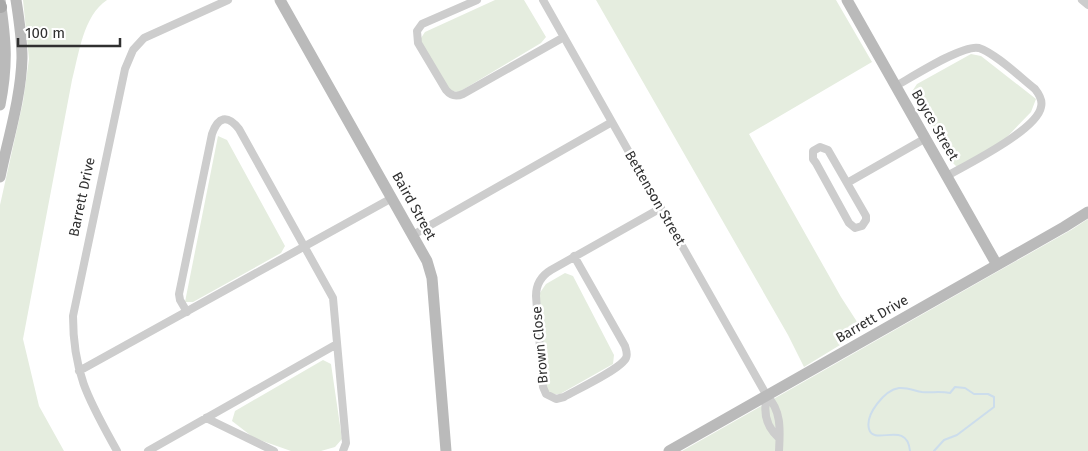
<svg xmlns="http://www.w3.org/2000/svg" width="1088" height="451" font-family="'Fira Sans',sans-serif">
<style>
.green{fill:#e5eddf}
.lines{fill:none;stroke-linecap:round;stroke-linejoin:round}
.stream{stroke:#ccddec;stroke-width:2}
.street{stroke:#cdcdcd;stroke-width:8}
.secondary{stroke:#bababa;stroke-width:11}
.primary{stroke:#a8a8a8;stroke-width:12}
.labels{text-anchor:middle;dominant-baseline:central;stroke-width:5;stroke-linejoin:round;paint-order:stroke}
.street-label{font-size:14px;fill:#303030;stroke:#fff}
</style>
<rect width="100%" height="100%" fill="#fff"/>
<path class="green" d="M 23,0 L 107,0 C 83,16 79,54 72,80 L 23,339 L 39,406 L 64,451 L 0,451 L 0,205 L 23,102 L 29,59 Z
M 495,0 L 524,0 L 546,37 L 541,43 L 459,92 L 449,91 L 419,41 L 425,32 Z
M 596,0 L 836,0 L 872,62 L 749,134 L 841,297 L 863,331 L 804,367 L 788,335 Z
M 971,54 L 981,56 L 1036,99 L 1031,112 L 1004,140 L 958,168 L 953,163 L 911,93 L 917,84 Z
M 218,136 L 227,140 L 285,246 L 281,253 L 193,302 L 185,302 Z
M 1088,219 L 1088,451 L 682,451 L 1071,230 Z
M 565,273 L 573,276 L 614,355 L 613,364 L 560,394 L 549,394 L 544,389 L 537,297 L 546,284 Z
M 323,360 L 331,364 L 342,439 L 335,447 L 321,451 L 291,451 L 254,438 L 232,421 L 235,411 Z"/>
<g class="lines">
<path class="stream" d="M 910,451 C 907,419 874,447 869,429 C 865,414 885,390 899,388 C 907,387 915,391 922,392 C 931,393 940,391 950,393 L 955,387 L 965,388 L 974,394 L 988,394 L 994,397 L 994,407 L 957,435 L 944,440 L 934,451"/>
<path class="street" d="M 477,0 L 422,24 L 417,31 L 418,43 L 446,90 C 451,96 456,97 463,94 L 564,37
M 543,0 L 767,396 C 782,411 780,431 779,451
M 1082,0 L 1088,5
M 896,86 C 912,77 963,44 979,48 C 995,53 1021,78 1035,89 C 1039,94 1043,100 1041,107 C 1037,130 968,164 947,176
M 820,147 L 828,150 L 866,216 L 866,220 L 862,226 L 855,228 L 849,223 L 816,163 L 813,159 L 813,151 Z
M 847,183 L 926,138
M 413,235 L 612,122
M 574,256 L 625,346 C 626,350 628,354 626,358 C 621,369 576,390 564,397 L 556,399 L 546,394 L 543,387 L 536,296 C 536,285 541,276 551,270 L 661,208
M 187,312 L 180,300 L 179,294 L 212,134 C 218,117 227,114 239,129 L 333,298 L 346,443 L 343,451
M 79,371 L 392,198
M 767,396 C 763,412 766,426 778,437
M 206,418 L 274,451
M 117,451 C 90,402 73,375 73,316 L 125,69 L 133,50 L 144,38 L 228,0
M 148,451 L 337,344"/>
<path class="secondary" d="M 0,0 C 6,41 8,64 0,105
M 280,0 L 427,261 L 432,278 L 446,451
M 847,0 L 997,265
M 0,177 C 8,138 21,98 22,58 C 22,39 19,19 16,0
M 669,451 L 1064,227 L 1088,212"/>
<path class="primary" d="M 0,5 L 1,7"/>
</g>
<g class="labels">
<g class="street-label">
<text transform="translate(935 125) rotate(60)">Boyce Street</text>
<text transform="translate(82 197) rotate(-78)">Barrett Drive</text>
<text transform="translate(655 198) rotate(60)">Bettenson Street</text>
<text transform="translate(414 206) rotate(61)">Baird Street</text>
<text transform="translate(872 319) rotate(-30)">Barrett Drive</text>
<text transform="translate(540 345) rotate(-95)">Brown Close</text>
</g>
</g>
<path d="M18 38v8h102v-8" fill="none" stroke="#303030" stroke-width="2.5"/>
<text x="25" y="38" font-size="15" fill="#303030" stroke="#ffffff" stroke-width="4" paint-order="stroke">100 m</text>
</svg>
